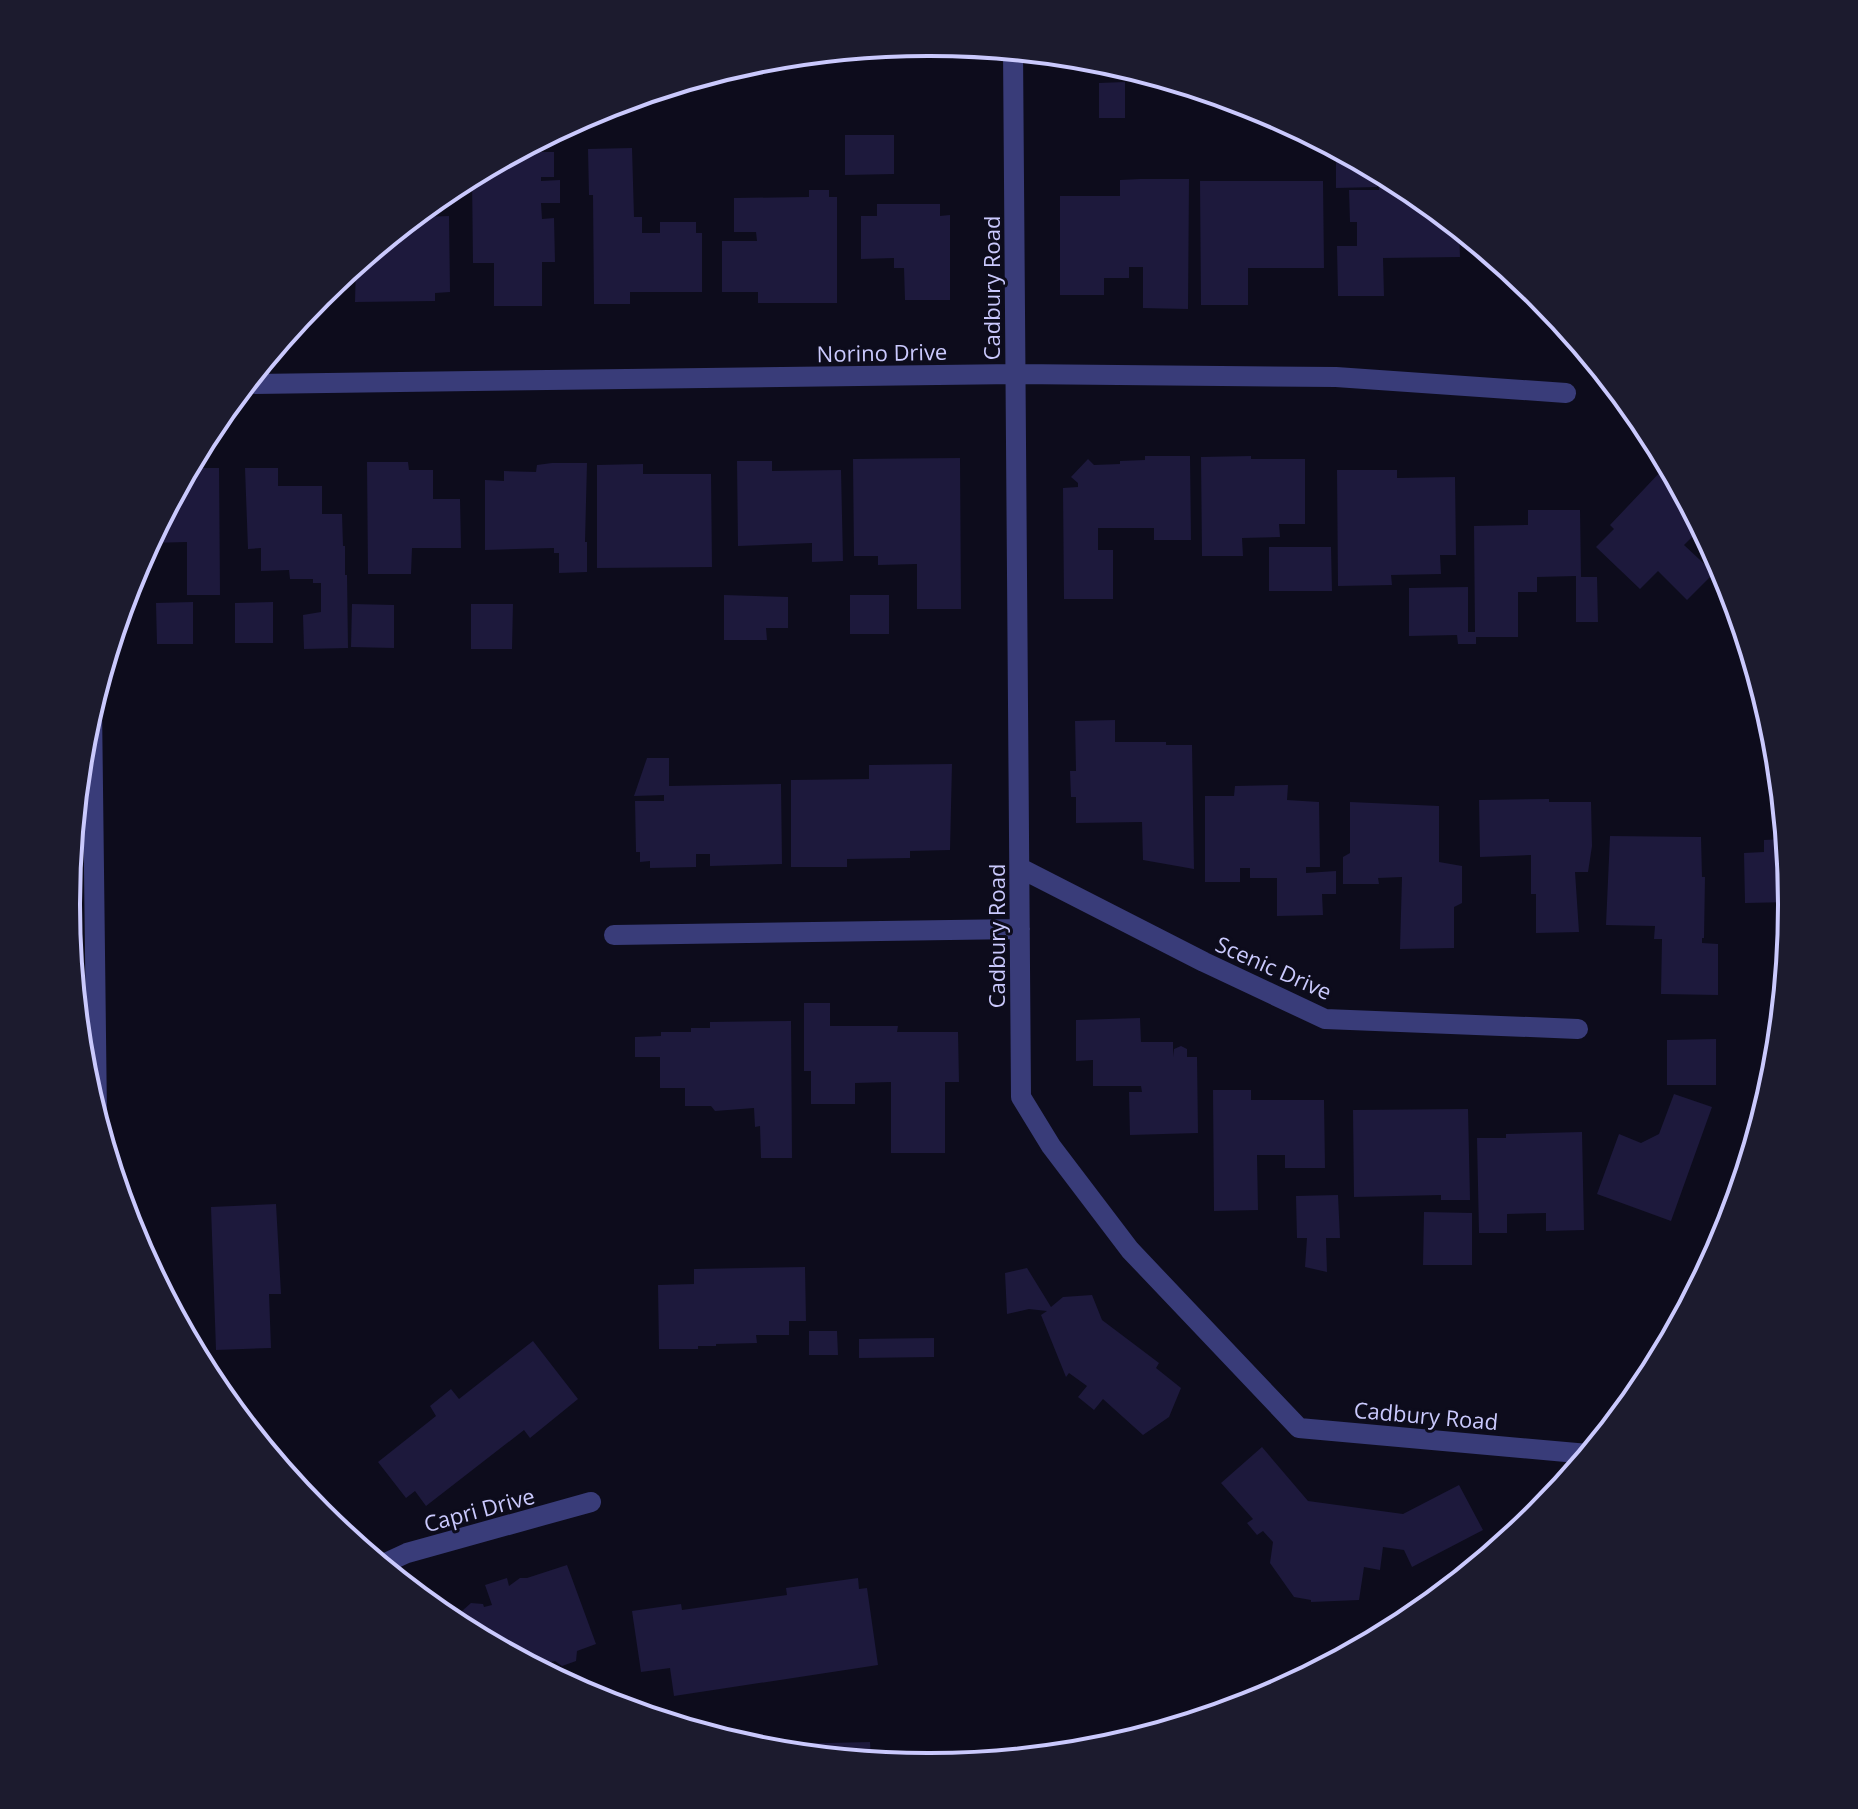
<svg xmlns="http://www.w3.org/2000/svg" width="1858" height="1809" font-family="'Open Sans',sans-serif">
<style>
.building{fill:#1d193c}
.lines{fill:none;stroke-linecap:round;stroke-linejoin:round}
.minor{stroke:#393c79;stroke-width:20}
.labels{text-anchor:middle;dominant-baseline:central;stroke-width:6;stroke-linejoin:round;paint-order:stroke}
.street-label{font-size:22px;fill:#cac9fd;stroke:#0d0c1c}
.rim{fill:none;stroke:#cac9fd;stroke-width:4}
</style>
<rect width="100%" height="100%" fill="#0d0c1c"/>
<path class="building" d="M 929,42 L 959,45 L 959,49 L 911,49 L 911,44 Z
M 1125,82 L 1125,118 L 1099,118 L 1099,83 Z
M 845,135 L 894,135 L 894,174 L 845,175 Z
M 532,144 L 532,152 L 554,152 L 554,177 L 541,177 L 541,181 L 560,180 L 560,203 L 541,203 L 542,219 L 554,218 L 555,262 L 542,262 L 542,306 L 494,306 L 494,263 L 473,263 L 472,175 Z
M 632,148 L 634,217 L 642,217 L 642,233 L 660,233 L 660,222 L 696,222 L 696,233 L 702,233 L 702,292 L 630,292 L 630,304 L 594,304 L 593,195 L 589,195 L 588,149 Z
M 1336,149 L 1376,170 L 1377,187 L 1336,188 Z
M 1378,173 L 1409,188 L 1459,229 L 1460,257 L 1383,258 L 1384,296 L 1338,296 L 1337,246 L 1357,246 L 1357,222 L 1350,222 L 1349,190 L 1379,190 Z
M 1140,179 L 1189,179 L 1188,309 L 1143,308 L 1143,267 L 1129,267 L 1129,278 L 1104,278 L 1104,295 L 1060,295 L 1060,196 L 1120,196 L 1120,180 Z
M 1200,181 L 1323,181 L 1324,268 L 1248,268 L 1248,305 L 1201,305 Z
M 809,190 L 829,190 L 829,197 L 837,197 L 837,303 L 758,303 L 758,292 L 722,292 L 722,241 L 757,241 L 756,232 L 734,232 L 734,198 L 809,197 Z
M 877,204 L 940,204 L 940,216 L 950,215 L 950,300 L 905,300 L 904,268 L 894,268 L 894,258 L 861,259 L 861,216 L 877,216 Z
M 422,210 L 422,217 L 449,216 L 450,292 L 435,293 L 435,301 L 355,302 L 356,264 Z
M 1145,456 L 1190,456 L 1191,540 L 1154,540 L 1154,528 L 1098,528 L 1098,550 L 1113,550 L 1113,599 L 1064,599 L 1063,488 L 1078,487 L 1078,483 L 1071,477 L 1088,459 L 1094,465 L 1120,464 L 1120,461 L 1145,460 Z
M 1251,456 L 1251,459 L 1305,459 L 1305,524 L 1279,524 L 1280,537 L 1242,538 L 1243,556 L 1202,556 L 1201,457 Z
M 960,458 L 961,609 L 917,609 L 917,564 L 878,565 L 878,556 L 854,556 L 853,459 Z
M 737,461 L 772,461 L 772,471 L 841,470 L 843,561 L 812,562 L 812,543 L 738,546 Z
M 367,462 L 408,462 L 409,470 L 433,470 L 433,499 L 460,499 L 461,548 L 412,548 L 411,574 L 368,574 Z
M 552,463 L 587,463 L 585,542 L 587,542 L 587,572 L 559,573 L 559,553 L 554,553 L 554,548 L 485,550 L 485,480 L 504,481 L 504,471 L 536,472 L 537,465 Z
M 643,464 L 643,474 L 711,474 L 712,567 L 597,568 L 597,465 Z
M 189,468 L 219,468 L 220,595 L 187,595 L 187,542 L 149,543 Z
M 245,468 L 278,468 L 278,486 L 322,486 L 322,514 L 342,514 L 343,546 L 345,546 L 345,575 L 347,575 L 348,648 L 304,649 L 303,615 L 321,612 L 321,583 L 313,583 L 313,579 L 290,579 L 289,570 L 261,571 L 261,548 L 248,549 Z
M 1663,469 L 1674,477 L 1701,528 L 1684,545 L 1714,573 L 1687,600 L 1658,571 L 1640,589 L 1596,547 L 1614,529 L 1610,525 Z
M 1337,470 L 1397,470 L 1397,478 L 1455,477 L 1456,555 L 1440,555 L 1441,574 L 1391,575 L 1392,585 L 1338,586 Z
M 1528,510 L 1580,510 L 1581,577 L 1597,577 L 1598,622 L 1576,622 L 1576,576 L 1537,577 L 1537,592 L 1518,592 L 1518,637 L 1476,637 L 1476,644 L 1458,644 L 1457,635 L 1409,636 L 1409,588 L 1468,587 L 1468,632 L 1475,632 L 1474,526 L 1528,525 Z
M 1269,547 L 1331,547 L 1332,591 L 1269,591 Z
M 724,595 L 788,597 L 788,628 L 766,628 L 767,640 L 724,640 Z
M 850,595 L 889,595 L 889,634 L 850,634 Z
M 193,602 L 193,644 L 157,644 L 156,603 Z
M 273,602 L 273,643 L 235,643 L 235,603 Z
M 352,604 L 394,605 L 394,648 L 351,647 Z
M 471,604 L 513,604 L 512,649 L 471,649 Z
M 1115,720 L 1115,742 L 1166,742 L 1166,745 L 1192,745 L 1194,869 L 1143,860 L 1142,822 L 1076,823 L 1076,797 L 1071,797 L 1070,771 L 1076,771 L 1075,721 Z
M 647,758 L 669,758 L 669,786 L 781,784 L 782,864 L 710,866 L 710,854 L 696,854 L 696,867 L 650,868 L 650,861 L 640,862 L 640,852 L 636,852 L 635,801 L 664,801 L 664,795 L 634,796 Z
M 952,764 L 950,850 L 910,851 L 910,858 L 847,859 L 847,867 L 791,867 L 791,780 L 869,779 L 869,765 Z
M 1288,785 L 1287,800 L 1319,802 L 1320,867 L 1306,867 L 1306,873 L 1336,871 L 1336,894 L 1322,894 L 1323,915 L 1277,916 L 1277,878 L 1250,878 L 1250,868 L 1240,868 L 1240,882 L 1205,882 L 1205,796 L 1234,796 L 1235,786 Z
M 1549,799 L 1549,802 L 1591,802 L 1592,846 L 1588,872 L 1575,872 L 1579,932 L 1536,933 L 1536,894 L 1531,894 L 1531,855 L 1480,857 L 1479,800 Z
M 1350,802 L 1439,806 L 1439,862 L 1462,866 L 1462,903 L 1454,907 L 1454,948 L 1400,949 L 1402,877 L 1378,878 L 1379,884 L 1343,884 L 1343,857 L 1350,853 Z
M 1610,836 L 1701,837 L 1702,877 L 1705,877 L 1704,938 L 1702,938 L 1702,943 L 1718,944 L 1718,995 L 1661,994 L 1662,939 L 1654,939 L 1655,926 L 1606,925 Z
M 1785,839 L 1791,902 L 1745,903 L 1744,853 L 1764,852 L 1764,840 Z
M 804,1003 L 830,1003 L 830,1026 L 898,1026 L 897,1032 L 958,1032 L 959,1082 L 945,1082 L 945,1153 L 891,1153 L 891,1082 L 855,1083 L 855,1104 L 811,1104 L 811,1071 L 804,1071 Z
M 1140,1018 L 1141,1042 L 1173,1042 L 1173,1057 L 1174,1049 L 1181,1046 L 1187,1049 L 1187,1057 L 1197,1057 L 1198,1133 L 1130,1135 L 1129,1092 L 1142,1092 L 1141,1086 L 1093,1086 L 1093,1060 L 1076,1061 L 1076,1020 Z
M 791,1021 L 792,1158 L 761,1158 L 760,1126 L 755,1127 L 754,1108 L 715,1111 L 711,1106 L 685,1106 L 685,1088 L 660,1088 L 660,1057 L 635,1057 L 635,1037 L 661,1036 L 661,1032 L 691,1032 L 691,1028 L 710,1028 L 710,1022 Z
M 1716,1039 L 1716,1085 L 1667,1085 L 1667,1040 Z
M 1213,1090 L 1251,1090 L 1251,1100 L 1324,1100 L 1325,1168 L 1285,1168 L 1285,1155 L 1257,1155 L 1258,1210 L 1214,1211 Z
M 1674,1094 L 1712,1107 L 1671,1221 L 1597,1194 L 1619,1134 L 1641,1143 L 1659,1134 Z
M 1468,1109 L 1470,1200 L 1441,1200 L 1441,1195 L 1354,1197 L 1353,1110 Z
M 1582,1132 L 1584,1230 L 1546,1231 L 1546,1213 L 1507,1214 L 1507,1233 L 1479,1233 L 1477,1138 L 1506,1138 L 1506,1134 Z
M 1338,1195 L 1340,1238 L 1326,1238 L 1327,1272 L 1305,1267 L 1307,1238 L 1297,1238 L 1296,1196 Z
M 276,1204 L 281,1294 L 269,1294 L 271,1348 L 216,1350 L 211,1207 Z
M 1424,1212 L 1472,1213 L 1472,1265 L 1423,1265 Z
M 805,1267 L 806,1321 L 789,1321 L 789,1335 L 756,1335 L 757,1343 L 716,1344 L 716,1346 L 698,1346 L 698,1349 L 659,1349 L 658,1285 L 694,1284 L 694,1269 Z
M 1027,1268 L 1051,1307 L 1063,1297 L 1092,1295 L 1102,1320 L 1159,1363 L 1156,1368 L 1181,1388 L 1169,1417 L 1143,1435 L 1103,1399 L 1094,1410 L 1078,1397 L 1087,1386 L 1069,1373 L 1066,1377 L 1041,1315 L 1047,1311 L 1029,1309 L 1007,1314 L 1005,1273 Z
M 809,1331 L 837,1331 L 838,1355 L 809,1355 Z
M 934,1338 L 934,1357 L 859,1358 L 859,1339 Z
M 533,1341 L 578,1399 L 530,1438 L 524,1430 L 426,1506 L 415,1491 L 406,1498 L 378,1462 L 436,1416 L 430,1406 L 451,1389 L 459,1399 Z
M 1262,1447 L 1308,1501 L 1403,1514 L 1459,1485 L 1483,1530 L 1412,1567 L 1404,1550 L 1383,1547 L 1380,1570 L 1364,1567 L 1359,1600 L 1311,1602 L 1311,1600 L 1294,1597 L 1270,1563 L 1273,1542 L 1263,1531 L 1257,1535 L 1247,1523 L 1253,1519 L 1221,1483 Z
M 567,1565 L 596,1644 L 577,1651 L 576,1661 L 562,1666 L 555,1661 L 536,1667 L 531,1661 L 529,1664 L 451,1622 L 450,1620 L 463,1615 L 462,1611 L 471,1603 L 483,1604 L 484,1607 L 492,1605 L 485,1585 L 507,1578 L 509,1586 L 520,1578 L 527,1578 Z
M 858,1578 L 859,1589 L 867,1588 L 878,1665 L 674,1696 L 670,1668 L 641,1672 L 632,1611 L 681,1604 L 682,1610 L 787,1595 L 786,1588 Z
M 870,1742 L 871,1757 L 876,1757 L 876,1762 L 760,1750 L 742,1745 Z
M 906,1752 L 1002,1752 L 1002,1760 L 929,1767 L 906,1765 Z"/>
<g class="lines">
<path class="minor" d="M 1013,50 L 1021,1097 L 1051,1146 L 1130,1250 L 1299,1428 L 1588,1454
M 246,384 L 1016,374 L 1336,377 L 1566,393
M 92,706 L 97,1117
M 1020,868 L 1204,962 L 1325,1019 L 1578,1029
M 614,935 L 1020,929
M 381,1565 L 407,1553 L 591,1502"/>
</g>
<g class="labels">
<g class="street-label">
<text transform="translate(991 288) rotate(-90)">Cadbury Road</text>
<text transform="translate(882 352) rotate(-1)">Norino Drive</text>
<text transform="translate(996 936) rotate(-90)">Cadbury Road</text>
<text transform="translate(1274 967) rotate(24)">Scenic Drive</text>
<text transform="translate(1426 1415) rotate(5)">Cadbury Road</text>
<text transform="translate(479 1509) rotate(-15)">Capri Drive</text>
</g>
</g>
<path d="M0 0H1858V1809H0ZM928 56H930A848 848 0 0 1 1778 904V905A848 848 0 0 1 930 1753H928A848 848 0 0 1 80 905V904A848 848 0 0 1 928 56Z" fill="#1c1b2e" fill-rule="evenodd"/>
<path class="rim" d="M928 56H930A848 848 0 0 1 1778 904V905A848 848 0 0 1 930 1753H928A848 848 0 0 1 80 905V904A848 848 0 0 1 928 56Z"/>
</svg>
